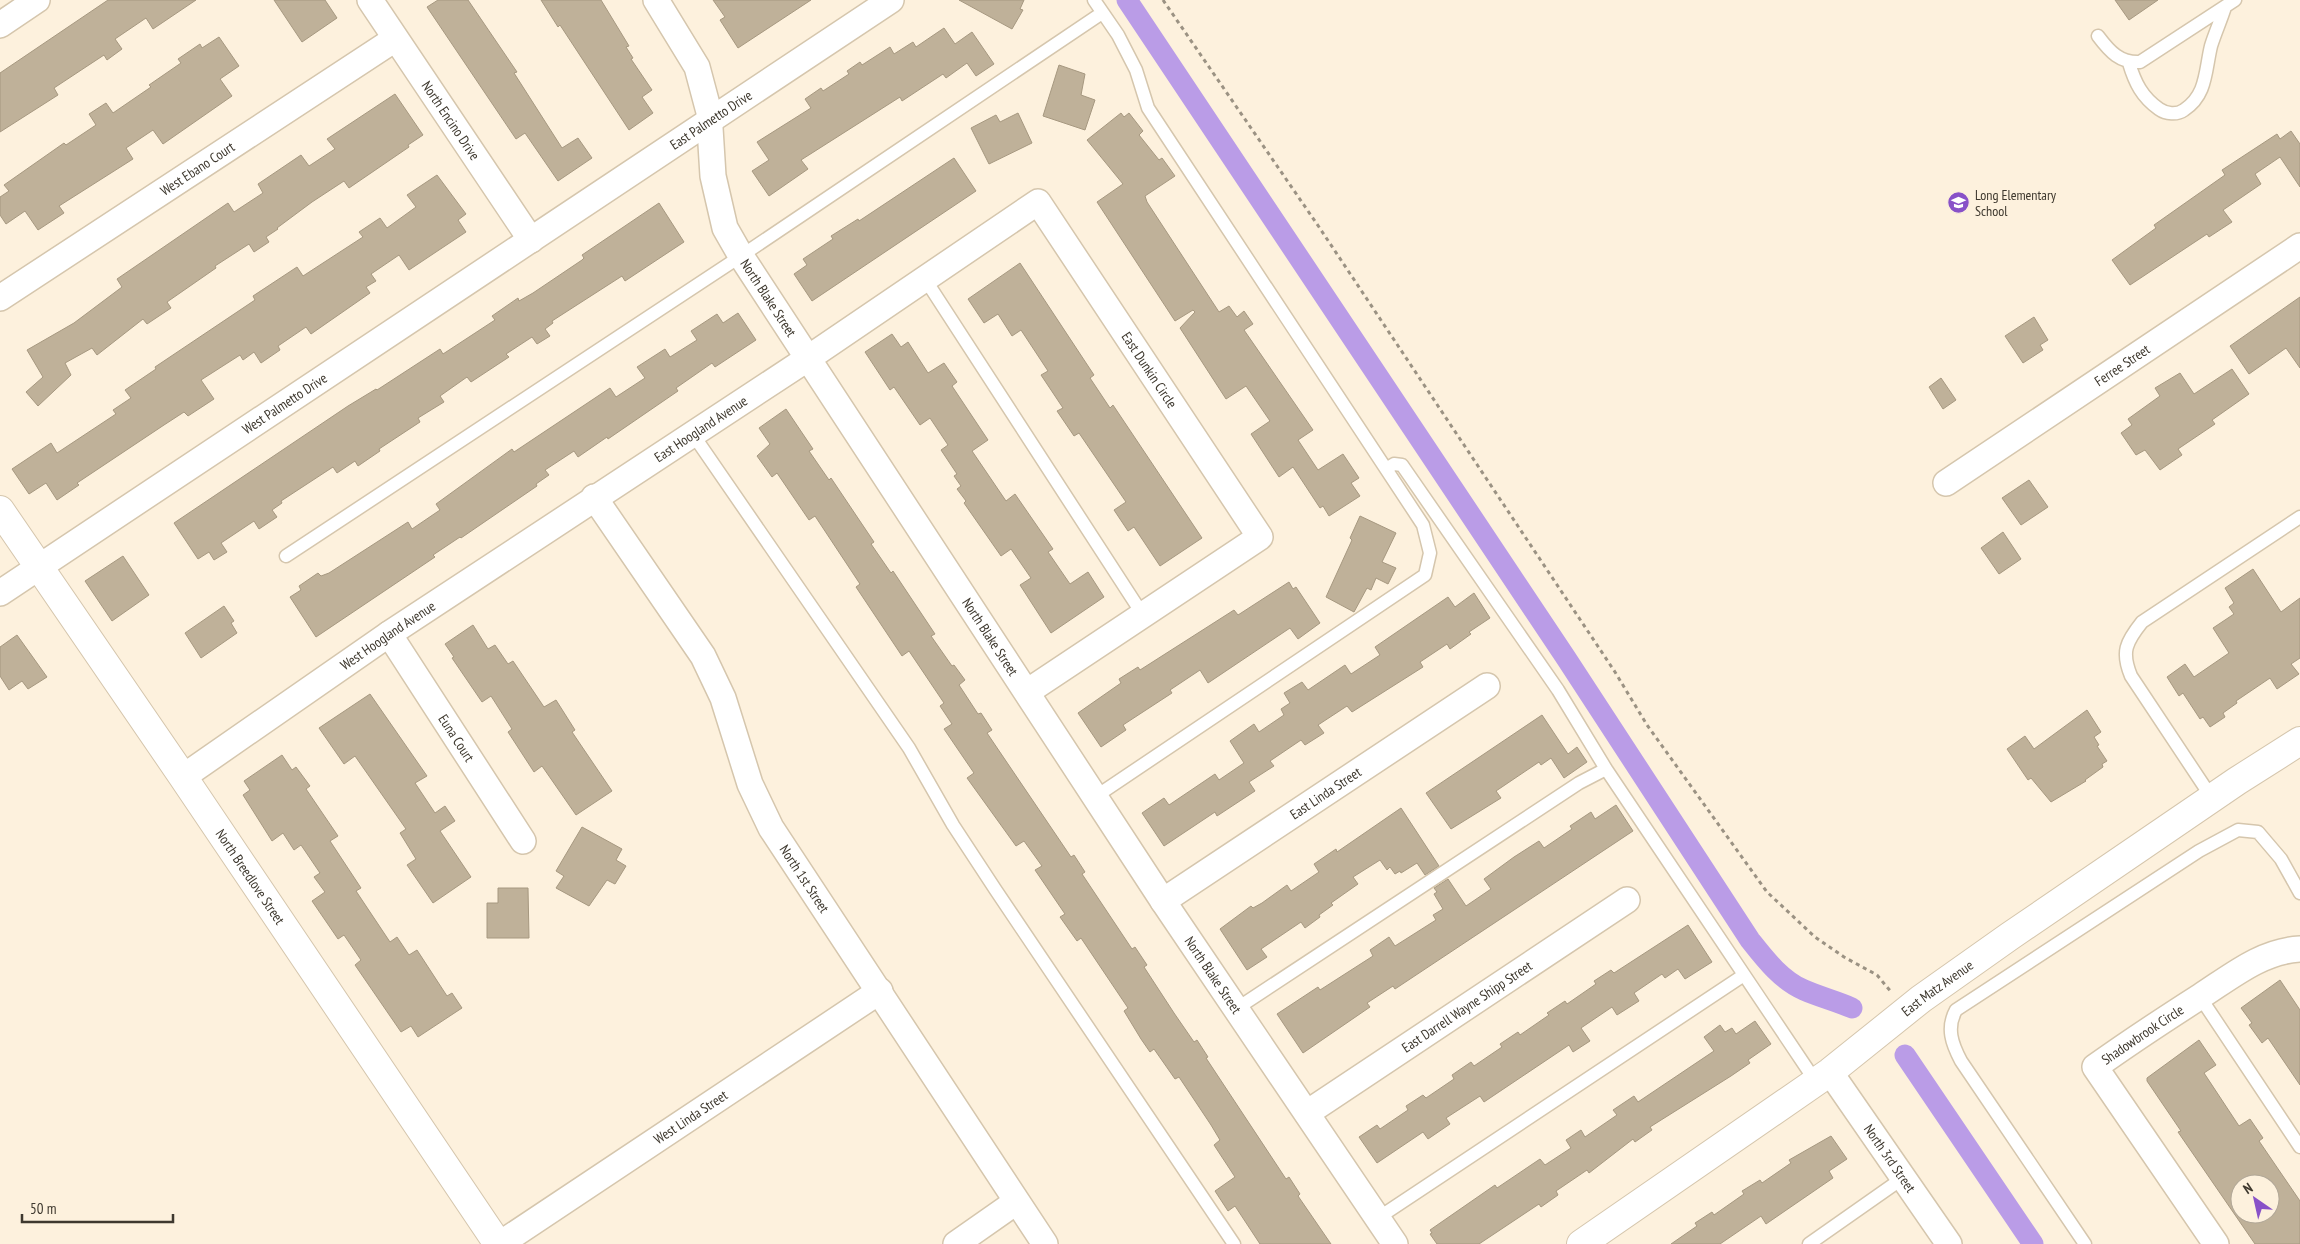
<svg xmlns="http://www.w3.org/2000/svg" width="2300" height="1244" font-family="'PT Sans Narrow',sans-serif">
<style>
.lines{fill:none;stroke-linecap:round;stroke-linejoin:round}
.canal{stroke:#ba9ce7;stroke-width:21}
.building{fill:#bfb199;stroke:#a69880;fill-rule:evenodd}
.lane-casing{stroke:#d5c6ad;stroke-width:15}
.street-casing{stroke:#d5c6ad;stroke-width:28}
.secondary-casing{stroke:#d5c6ad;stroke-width:30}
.path{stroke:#9b9283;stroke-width:3;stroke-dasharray:4 4;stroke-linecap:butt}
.lane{stroke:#fff;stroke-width:12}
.street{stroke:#fff;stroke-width:25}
.secondary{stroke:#fff;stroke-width:28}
.labels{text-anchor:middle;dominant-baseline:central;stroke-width:4.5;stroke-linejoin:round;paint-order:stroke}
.street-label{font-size:14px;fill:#3e382e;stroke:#fdf1dd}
.poi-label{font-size:14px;fill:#3e382e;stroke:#fdf1dd;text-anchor:start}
</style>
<rect width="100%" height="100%" fill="#fdf1dd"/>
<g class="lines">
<path class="canal" d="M 1127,0 L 1566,658 L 1750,940 C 1765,959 1781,980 1804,990 C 1820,997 1836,1001 1852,1008
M 1905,1055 L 2033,1244"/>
</g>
<path class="building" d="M 108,0 L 196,0 L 153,29 L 146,18 L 115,39 L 122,49 L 107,60 L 104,55 L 54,88 L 58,95 L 0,132 L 0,73 Z
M 274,0 L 325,0 L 337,18 L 302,42 Z
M 438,0 L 468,0 L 517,72 L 514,73 L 562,148 L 578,138 L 592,158 L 558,181 L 525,133 L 516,139 L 427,7 Z
M 541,0 L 601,0 L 629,46 L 626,47 L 633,58 L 631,59 L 652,90 L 642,97 L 653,113 L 629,130 L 560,25 L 558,27 Z
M 713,0 L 811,0 L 738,48 L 720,20 L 725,17 Z
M 959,0 L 1024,0 L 1020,9 L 1023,10 L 1012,29 Z
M 2115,0 L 2158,0 L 2129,20 Z
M 944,28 L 955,44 L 972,32 L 994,64 L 976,76 L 967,63 L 946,78 L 943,74 L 902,101 L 900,97 L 801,160 L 808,169 L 769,196 L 752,171 L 769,160 L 757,142 L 811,108 L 805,99 L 821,88 L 823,91 L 849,74 L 847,71 L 860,62 L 862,65 L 890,47 L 894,54 L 913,42 L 916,47 Z
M 219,37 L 239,66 L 220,79 L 232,96 L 163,144 L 153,130 L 126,148 L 133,159 L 59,206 L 64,213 L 38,230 L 25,211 L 6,224 L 0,215 L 0,197 L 9,191 L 4,185 L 64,143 L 66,145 L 96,125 L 89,114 L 106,103 L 113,113 L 151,87 L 149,85 L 181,63 L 178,59 L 200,44 L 202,48 Z
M 1059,65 L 1085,74 L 1081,95 L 1095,100 L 1085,130 L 1043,116 Z
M 395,94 L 423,135 L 408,145 L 409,147 L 349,188 L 344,181 L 312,202 L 277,228 L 278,229 L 266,237 L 269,242 L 254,252 L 249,244 L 215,266 L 216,268 L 167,302 L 171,308 L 147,324 L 143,319 L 97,355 L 92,348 L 65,363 L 71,375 L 38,406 L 26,392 L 43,377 L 27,350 L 74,323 L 122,287 L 117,279 L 228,203 L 234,212 L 263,193 L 258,184 L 301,155 L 309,166 L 335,149 L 327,139 Z
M 1018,113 L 1032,143 L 989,164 L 971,128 L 996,115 L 1000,122 Z
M 1121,113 L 1124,117 L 1129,113 L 1143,131 L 1139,135 L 1159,160 L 1162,158 L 1175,176 L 1145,196 L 1147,202 L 1219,312 L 1229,306 L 1237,317 L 1244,311 L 1253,324 L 1244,330 L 1313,430 L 1298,440 L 1318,470 L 1343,454 L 1359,478 L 1351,483 L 1360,496 L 1329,516 L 1323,506 L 1320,508 L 1293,467 L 1279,477 L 1251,434 L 1270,421 L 1246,386 L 1226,399 L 1180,328 L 1195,312 L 1193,310 L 1175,321 L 1097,202 L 1123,184 L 1087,140 Z
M 2291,131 L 2300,144 L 2300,187 L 2280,157 L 2255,174 L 2261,184 L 2223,210 L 2232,222 L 2209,237 L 2207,234 L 2130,285 L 2112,260 L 2156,228 L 2154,225 L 2225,175 L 2222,170 L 2277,134 L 2280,139 Z
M 954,158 L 976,191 L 812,301 L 794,274 L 807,265 L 803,259 L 833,239 L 831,236 L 858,219 L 859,221 Z
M 437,175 L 466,214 L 458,220 L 466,232 L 409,270 L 399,255 L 371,274 L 376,281 L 366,287 L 370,293 L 311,334 L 306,327 L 278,346 L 280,350 L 261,363 L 254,352 L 243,360 L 240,355 L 201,380 L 214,399 L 188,416 L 184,412 L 164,425 L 77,483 L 79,485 L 57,500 L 46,483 L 29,494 L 12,469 L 51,443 L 57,453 L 116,414 L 113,410 L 131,398 L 125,390 L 156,369 L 155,367 L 255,300 L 253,296 L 297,267 L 303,276 L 363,237 L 359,232 L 380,218 L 387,228 L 416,207 L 407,195 Z
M 659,203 L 684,242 L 625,281 L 622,276 L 552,321 L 553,323 L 545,329 L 550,336 L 537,344 L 532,337 L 506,354 L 509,357 L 471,382 L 467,377 L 440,396 L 444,402 L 418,418 L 420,422 L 379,449 L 380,451 L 358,466 L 355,461 L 337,473 L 333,467 L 281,501 L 282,503 L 272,510 L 277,517 L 259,529 L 254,521 L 221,543 L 227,552 L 214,560 L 209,552 L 198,559 L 174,523 L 348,406 L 376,389 L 377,390 L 440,349 L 443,354 L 495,320 L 492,316 L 518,298 L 519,301 L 533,293 L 582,260 L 584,258 L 582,255 Z
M 1020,263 L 1094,375 L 1090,378 L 1110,408 L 1113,405 L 1202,538 L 1160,566 L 1134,527 L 1128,531 L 1114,510 L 1126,502 L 1079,433 L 1074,436 L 1057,411 L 1063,408 L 1041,375 L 1048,371 L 1021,330 L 1012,336 L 998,314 L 984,323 L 968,299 Z
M 2300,297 L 2300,368 L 2286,348 L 2249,374 L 2230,346 Z
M 738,313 L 756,340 L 715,367 L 712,363 L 676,388 L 678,391 L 608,439 L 607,437 L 578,457 L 574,451 L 545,470 L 549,475 L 536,484 L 537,486 L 461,538 L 460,537 L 433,555 L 435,557 L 316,637 L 290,597 L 301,590 L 299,586 L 318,573 L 321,576 L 329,573 L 408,522 L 412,529 L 440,510 L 436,504 L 512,449 L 514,452 L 610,388 L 616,397 L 645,378 L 637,367 L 665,349 L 670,357 L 697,340 L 691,331 L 717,314 L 723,323 Z
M 2034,317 L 2048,340 L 2040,345 L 2043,350 L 2023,363 L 2005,336 Z
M 892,334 L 901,347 L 908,342 L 928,373 L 944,363 L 957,382 L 952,386 L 988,440 L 972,451 L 1006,501 L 1015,494 L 1053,549 L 1048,552 L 1070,584 L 1088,572 L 1104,597 L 1051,633 L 1020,585 L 1031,578 L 1011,549 L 1001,556 L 964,503 L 966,501 L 957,489 L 961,486 L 954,476 L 957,474 L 941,450 L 948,445 L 930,418 L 920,425 L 894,387 L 890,390 L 865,352 Z
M 2232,369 L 2249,394 L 2212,420 L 2215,424 L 2178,449 L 2182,455 L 2160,470 L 2145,450 L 2136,455 L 2121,433 L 2132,425 L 2128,419 L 2160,396 L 2155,388 L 2180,373 L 2194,394 Z
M 1941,378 L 1956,400 L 1943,409 L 1929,387 Z
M 786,409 L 813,449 L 809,451 L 829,480 L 831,478 L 874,542 L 871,544 L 891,573 L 893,571 L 935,634 L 931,636 L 952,666 L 954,665 L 965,680 L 959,685 L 978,714 L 981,713 L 992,730 L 987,733 L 1071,857 L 1074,855 L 1085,872 L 1082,874 L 1132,949 L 1135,947 L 1147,965 L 1144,967 L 1174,1013 L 1194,1042 L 1197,1040 L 1208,1057 L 1206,1058 L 1286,1179 L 1289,1177 L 1300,1194 L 1298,1196 L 1331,1244 L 1260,1244 L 1235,1206 L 1228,1211 L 1215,1191 L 1235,1177 L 1214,1145 L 1220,1140 L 1211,1125 L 1179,1077 L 1175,1079 L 1154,1049 L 1150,1052 L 1141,1039 L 1124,1011 L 1128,1008 L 1081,938 L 1077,941 L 1060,917 L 1065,914 L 1035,870 L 1042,866 L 1024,841 L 1016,846 L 967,778 L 974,773 L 944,729 L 952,724 L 940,706 L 944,703 L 909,651 L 902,656 L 856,587 L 860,584 L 815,516 L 809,520 L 777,473 L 772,477 L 757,456 L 770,444 L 759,428 Z
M 2029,480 L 2048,507 L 2021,525 L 2002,498 Z
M 1360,516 L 1396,533 L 1382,562 L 1396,568 L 1388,584 L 1376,578 L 1371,590 L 1367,588 L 1354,612 L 1326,597 L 1352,540 L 1350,538 Z
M 2003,532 L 2021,559 L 1999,574 L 1981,548 Z
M 123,556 L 149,595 L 112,621 L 85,581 Z
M 2253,569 L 2281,612 L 2300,598 L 2300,658 L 2291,664 L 2299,674 L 2277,689 L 2270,678 L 2236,701 L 2237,703 L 2223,713 L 2225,717 L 2210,727 L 2203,717 L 2200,719 L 2183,693 L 2179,696 L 2167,677 L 2185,664 L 2194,677 L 2229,653 L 2213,628 L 2234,614 L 2229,607 L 2234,603 L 2225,588 Z
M 1289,582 L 1293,589 L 1296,587 L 1320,623 L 1298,639 L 1290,628 L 1208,683 L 1200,670 L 1170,690 L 1172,693 L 1123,725 L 1126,730 L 1101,747 L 1078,713 L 1121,683 L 1119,679 L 1138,667 L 1140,670 L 1234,610 L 1238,615 Z
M 1474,593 L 1490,618 L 1469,632 L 1471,634 L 1450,649 L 1447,644 L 1420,662 L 1423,667 L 1352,712 L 1347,706 L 1318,725 L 1324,733 L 1305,745 L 1301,740 L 1270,761 L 1274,766 L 1249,782 L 1255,791 L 1217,816 L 1215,812 L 1164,846 L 1142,813 L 1164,798 L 1169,805 L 1215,774 L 1219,780 L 1244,763 L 1230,741 L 1254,724 L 1259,732 L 1284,715 L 1281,709 L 1290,703 L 1284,693 L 1302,682 L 1308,690 L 1345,665 L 1351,674 L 1380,655 L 1375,647 L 1448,597 L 1455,607 Z
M 224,606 L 234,621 L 231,623 L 237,633 L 201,658 L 185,633 Z
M 473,625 L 488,649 L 495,645 L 508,664 L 513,661 L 544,707 L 556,700 L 575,730 L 572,732 L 612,791 L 576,815 L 542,766 L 534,772 L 508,732 L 512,729 L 491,696 L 482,702 L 452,658 L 454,657 L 445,644 Z
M 17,635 L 47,677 L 28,689 L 22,681 L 9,690 L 0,676 L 0,647 Z
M 370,694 L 427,776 L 415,783 L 435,813 L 445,806 L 455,821 L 440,831 L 471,877 L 433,903 L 407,865 L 416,859 L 400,833 L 406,829 L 355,756 L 344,764 L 319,728 Z
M 2087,710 L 2101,732 L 2094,737 L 2099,745 L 2097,746 L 2107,761 L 2102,764 L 2103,767 L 2085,780 L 2086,781 L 2051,802 L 2031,778 L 2028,780 L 2007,749 L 2025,736 L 2034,749 Z
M 1542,715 L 1568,754 L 1577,747 L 1587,762 L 1564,778 L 1551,758 L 1541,765 L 1539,762 L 1496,791 L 1501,798 L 1451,829 L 1426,793 Z
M 282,755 L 292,770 L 296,767 L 310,786 L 306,789 L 338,836 L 330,841 L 361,888 L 356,891 L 390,942 L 397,937 L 409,955 L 417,950 L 447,996 L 452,993 L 462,1008 L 418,1037 L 411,1026 L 401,1032 L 355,965 L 361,960 L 344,935 L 338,939 L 312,901 L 325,892 L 314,877 L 320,873 L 301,845 L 294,850 L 283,833 L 272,841 L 243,795 L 250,790 L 244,781 Z
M 1616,805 L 1633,831 L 1395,989 L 1393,986 L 1367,1003 L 1370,1007 L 1303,1053 L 1277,1014 L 1318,987 L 1320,990 L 1373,956 L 1370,950 L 1389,937 L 1395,946 L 1436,920 L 1433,915 L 1443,909 L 1434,894 L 1437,892 L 1434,888 L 1448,879 L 1466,906 L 1491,889 L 1484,879 L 1514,857 L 1539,841 L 1544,848 L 1572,829 L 1570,826 L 1591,812 L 1595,819 Z
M 1401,808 L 1439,866 L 1425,875 L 1417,863 L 1401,873 L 1400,871 L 1395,874 L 1390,867 L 1387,870 L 1380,860 L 1353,877 L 1358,884 L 1331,903 L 1333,905 L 1319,915 L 1320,917 L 1305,928 L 1301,922 L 1261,949 L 1267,957 L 1247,970 L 1220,929 L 1251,906 L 1253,908 L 1262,903 L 1287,885 L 1291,891 L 1319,872 L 1314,864 L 1336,849 L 1337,852 Z
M 582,827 L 622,849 L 616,860 L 626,866 L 615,884 L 607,880 L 589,906 L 556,888 L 564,876 L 556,871 Z
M 498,888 L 528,888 L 529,938 L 487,938 L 487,903 L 498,903 Z
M 1688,925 L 1712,962 L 1685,979 L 1678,969 L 1665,978 L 1662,974 L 1634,993 L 1639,1001 L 1617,1015 L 1612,1007 L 1581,1028 L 1590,1041 L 1573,1052 L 1569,1045 L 1484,1102 L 1480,1096 L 1446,1118 L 1450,1124 L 1428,1139 L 1423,1132 L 1377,1163 L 1359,1137 L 1377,1125 L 1380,1129 L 1408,1110 L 1406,1106 L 1423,1095 L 1426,1098 L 1454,1079 L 1452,1075 L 1471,1062 L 1474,1066 L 1502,1047 L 1500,1044 L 1518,1032 L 1520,1035 L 1549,1015 L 1547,1013 L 1565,1001 L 1567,1004 L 1596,984 L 1594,981 L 1611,970 L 1614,973 Z
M 2280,980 L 2300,1010 L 2300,1085 L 2268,1038 L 2262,1043 L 2249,1025 L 2252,1023 L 2241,1008 Z
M 1755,1021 L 1771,1044 L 1748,1060 L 1750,1063 L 1731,1076 L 1650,1127 L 1652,1130 L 1635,1142 L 1633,1139 L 1589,1173 L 1587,1170 L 1556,1191 L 1558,1195 L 1541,1207 L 1539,1204 L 1479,1244 L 1437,1244 L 1430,1234 L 1432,1233 L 1430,1230 L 1495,1185 L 1497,1188 L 1540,1159 L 1545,1165 L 1571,1148 L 1566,1140 L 1581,1130 L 1585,1137 L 1617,1115 L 1613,1110 L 1634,1096 L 1638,1102 L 1714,1051 L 1704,1037 L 1720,1025 L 1725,1032 L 1732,1028 L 1736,1034 Z
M 2199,1040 L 2216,1065 L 2204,1073 L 2239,1126 L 2250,1119 L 2263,1138 L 2259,1141 L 2300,1201 L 2300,1244 L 2255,1244 L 2178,1132 L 2181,1131 L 2147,1081 L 2147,1078 ZM 2240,1184 L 2270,1184 L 2270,1214 L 2240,1214 Z
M 1831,1136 L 1847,1159 L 1829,1171 L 1833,1178 L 1766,1224 L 1761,1216 L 1720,1244 L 1671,1244 L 1697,1226 L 1695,1223 L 1712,1212 L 1714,1215 L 1744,1194 L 1742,1191 L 1760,1180 L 1762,1183 L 1791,1163 L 1789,1160 Z"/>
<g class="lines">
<defs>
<path id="lane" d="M 1094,0 L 1118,35 L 1136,70 L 1148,108 L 1423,525 L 1430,553 L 1425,575 L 1095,797
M 2098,36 C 2110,52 2120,63 2140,62 L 2235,0
M 2129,63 C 2135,83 2142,97 2159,109 C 2166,114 2177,115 2184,110 C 2207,95 2205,71 2211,46 C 2215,33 2221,20 2225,7
M 925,279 L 1143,615
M 692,433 L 909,748 L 953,825 L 995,889 L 1234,1244
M 1386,469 L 1394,464 L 1402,465 L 1558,690 L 1606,769 L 1816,1082
M 286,556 L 741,256 L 1102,13
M 2212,798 L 2131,676 C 2121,652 2126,642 2142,622 L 2300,517
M 2200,997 L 2300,1147
M 1236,1009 L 1579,783 L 1606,769
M 1378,1218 L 1744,975
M 1809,1244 L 1903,1178
M 2085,1244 L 1961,1061 C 1952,1044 1946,1028 1956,1010 L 2199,851 L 2238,830 L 2258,832 L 2281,859 L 2300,893"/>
<g id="street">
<path id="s1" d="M 370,0 L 531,240"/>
<path id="s2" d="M 656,0 L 697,67 L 709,112 L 713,176 L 725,228 L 741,256 L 1163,901 L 1395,1244"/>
<path d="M 0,25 L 37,0"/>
<path id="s3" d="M 0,298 L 395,39"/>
<path id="s4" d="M 1946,483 L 2300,246"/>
<path id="s5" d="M 594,497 L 703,656 L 723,698 L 750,784 L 771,828 L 1045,1244"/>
<path id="s6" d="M 0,593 L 891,0"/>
<path id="s7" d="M 389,634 L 523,841"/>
<path id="s8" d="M 183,777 L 389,634 L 807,359 L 1038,202 L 1260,537 L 1027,692"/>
<path id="s9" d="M 1163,901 L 1487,686"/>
<path id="s10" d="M 1830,1072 L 1949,1244"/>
<path id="s11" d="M 1307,1113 L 1627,900"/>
<path id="s12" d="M 500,1244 L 880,991"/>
<path d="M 956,1244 L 1016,1202"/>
<path id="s13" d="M 2216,1244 L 2095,1067 C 2130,1042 2165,1019 2201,996 C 2232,976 2262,951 2300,949"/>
</g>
<g id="secondary">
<path id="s14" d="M 0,510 L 183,777 L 498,1244"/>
<path id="s15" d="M 1581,1244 L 1830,1072 L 1921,999 L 2010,936 L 2237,781 L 2300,741"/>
</g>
</defs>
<use href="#lane" class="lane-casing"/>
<use href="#street" class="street-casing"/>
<use href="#secondary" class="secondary-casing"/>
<path class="path" d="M 1163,0 L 1319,227 L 1615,672 L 1647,725 L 1767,892 L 1815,937 L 1844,957 L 1877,975 L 1892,993"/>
<use href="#lane" class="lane"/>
<use href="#street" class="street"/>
<use href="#secondary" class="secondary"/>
</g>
<defs>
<symbol id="school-disc" viewBox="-11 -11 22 22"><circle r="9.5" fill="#8851c8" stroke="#fdf1dd"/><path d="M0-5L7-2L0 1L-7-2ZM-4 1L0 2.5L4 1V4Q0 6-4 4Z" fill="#fff"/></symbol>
</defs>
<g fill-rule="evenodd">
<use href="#school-disc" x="1946" y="190" width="25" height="25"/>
</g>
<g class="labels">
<g class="street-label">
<text stroke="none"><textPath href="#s1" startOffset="145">North Encino Drive</textPath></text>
<text stroke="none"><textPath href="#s6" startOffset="854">East Palmetto Drive</textPath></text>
<text stroke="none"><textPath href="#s3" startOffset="236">West Ebano Court</textPath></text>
<text stroke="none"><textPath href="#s2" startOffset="325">North Blake Street</textPath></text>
<text stroke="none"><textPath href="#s4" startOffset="212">Ferree Street</textPath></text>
<text stroke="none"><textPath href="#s8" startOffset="1232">East Dunkin Circle</textPath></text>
<text stroke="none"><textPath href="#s6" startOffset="342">West Palmetto Drive</textPath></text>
<text stroke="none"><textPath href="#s8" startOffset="624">East Hoogland Avenue</textPath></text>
<text stroke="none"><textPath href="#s8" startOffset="249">West Hoogland Avenue</textPath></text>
<text stroke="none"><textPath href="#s2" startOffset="730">North Blake Street</textPath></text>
<text stroke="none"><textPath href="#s7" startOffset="124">Euna Court</textPath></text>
<text stroke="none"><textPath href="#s9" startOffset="195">East Linda Street</textPath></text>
<text stroke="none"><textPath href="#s14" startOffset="444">North Breedlove Street</textPath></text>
<text stroke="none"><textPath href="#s5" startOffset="439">North 1st Street</textPath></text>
<text stroke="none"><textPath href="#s2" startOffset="1135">North Blake Street</textPath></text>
<text stroke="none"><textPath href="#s15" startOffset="439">East Matz Avenue</textPath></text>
<text stroke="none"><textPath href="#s11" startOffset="192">East Darrell Wayne Shipp Street</textPath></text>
<text stroke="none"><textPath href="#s13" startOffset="272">Shadowbrook Circle</textPath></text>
<text stroke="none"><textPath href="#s12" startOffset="229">West Linda Street</textPath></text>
<text stroke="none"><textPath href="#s10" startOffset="105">North 3rd Street</textPath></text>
</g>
<g class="poi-label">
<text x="1975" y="195">Long Elementary<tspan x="1975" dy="16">School</tspan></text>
</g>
</g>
<g transform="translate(2255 1199) rotate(326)"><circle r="24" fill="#fdf1dd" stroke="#b1a797"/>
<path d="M0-4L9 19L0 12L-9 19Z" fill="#8851c8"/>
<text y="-8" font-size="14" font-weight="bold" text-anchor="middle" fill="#3e382e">N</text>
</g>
<path d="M22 1214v8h151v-8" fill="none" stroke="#3e382e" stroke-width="2.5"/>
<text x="30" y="1214" font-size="15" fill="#3e382e" stroke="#fdf1dd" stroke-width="4" paint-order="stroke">50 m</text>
</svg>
